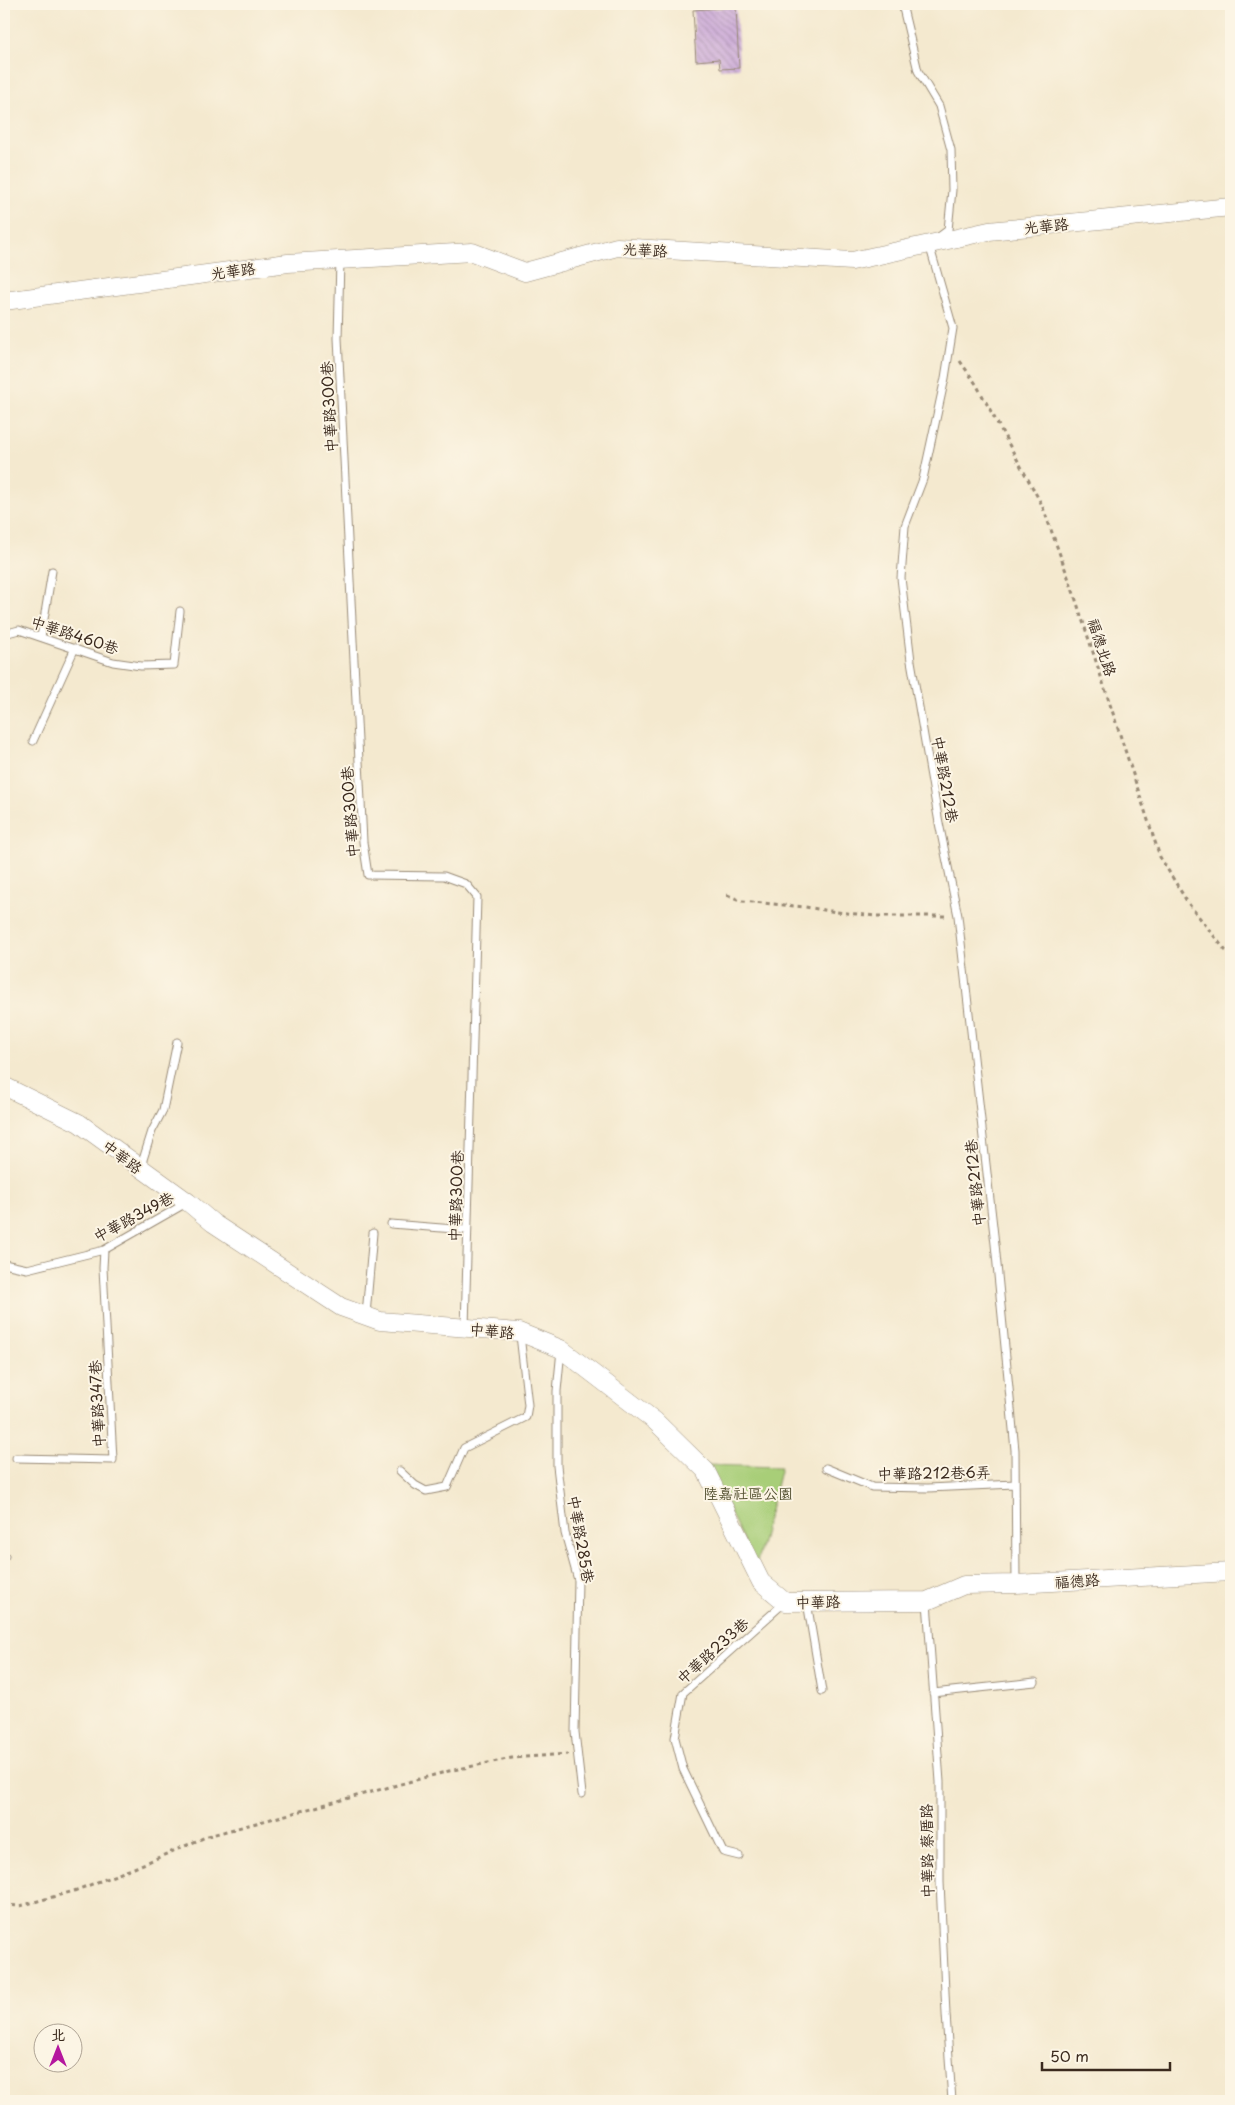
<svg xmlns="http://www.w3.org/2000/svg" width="1235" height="2105" font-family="'Playpen Sans','LXGW WenKai TC',sans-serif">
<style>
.park{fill:#a8ce78;stroke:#727c4b}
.building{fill:url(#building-back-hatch)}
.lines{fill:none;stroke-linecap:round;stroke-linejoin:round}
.service-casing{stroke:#988a76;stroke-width:9}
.tertiary-casing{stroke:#988a76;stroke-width:19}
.path{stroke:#988a76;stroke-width:3;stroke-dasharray:4 4;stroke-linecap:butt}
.service{stroke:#fff;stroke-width:7}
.tertiary{stroke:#fff;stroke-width:18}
.labels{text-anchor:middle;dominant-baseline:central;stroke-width:4;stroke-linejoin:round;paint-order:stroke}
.street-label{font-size:15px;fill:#3b2a1e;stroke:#fcf5e5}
.park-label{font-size:15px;fill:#565334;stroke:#fcf5e5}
</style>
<defs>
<pattern id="building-back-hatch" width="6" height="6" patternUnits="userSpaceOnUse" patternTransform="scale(1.25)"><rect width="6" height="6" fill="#cba9d8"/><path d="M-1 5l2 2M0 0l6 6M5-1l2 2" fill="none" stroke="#a68aaf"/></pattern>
</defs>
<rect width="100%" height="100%" fill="#fcf5e5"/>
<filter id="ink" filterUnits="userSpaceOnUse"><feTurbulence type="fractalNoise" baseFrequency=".02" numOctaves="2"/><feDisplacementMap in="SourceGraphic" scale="10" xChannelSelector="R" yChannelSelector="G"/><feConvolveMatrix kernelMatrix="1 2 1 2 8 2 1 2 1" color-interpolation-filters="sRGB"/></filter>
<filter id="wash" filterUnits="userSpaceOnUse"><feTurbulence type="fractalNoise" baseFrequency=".0096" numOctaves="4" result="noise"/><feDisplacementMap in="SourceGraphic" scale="20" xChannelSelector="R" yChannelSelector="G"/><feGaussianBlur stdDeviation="1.12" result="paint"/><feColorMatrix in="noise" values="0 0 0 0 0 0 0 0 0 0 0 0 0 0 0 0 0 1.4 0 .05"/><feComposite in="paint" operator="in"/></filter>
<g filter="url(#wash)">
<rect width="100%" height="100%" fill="#f4e9cf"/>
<path class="park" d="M 707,1465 L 781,1467 L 756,1566 Z"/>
<g id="blocks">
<path class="building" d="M 736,7 L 739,68 L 720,69 L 719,59 L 696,61 L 693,10 Z"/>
</g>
</g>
<g filter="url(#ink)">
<use href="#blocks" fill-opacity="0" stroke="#988a76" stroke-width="1"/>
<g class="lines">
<defs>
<path id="service" d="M 902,4 L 918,71 L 939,106 L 951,150 L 952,190 L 948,230 L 940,236
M 929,244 L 953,328 L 945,378 L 923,479 L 905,526 L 901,578 L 911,661 L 939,823 L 958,916 L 995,1244 L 1015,1450 L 1016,1583
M 340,261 L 338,338 L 363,842 L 368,875 L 444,876 L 466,884 L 477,897 L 465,1328
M 4,634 L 19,630 L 113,662 L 141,666 L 174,665 L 180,611
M 41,637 L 52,571
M 33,741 L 75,648
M 141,1166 L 152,1131 L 163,1110 L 177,1042
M 391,1224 L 467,1230
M 4,1264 L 27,1269 L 104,1250 L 188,1202
M 366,1315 L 373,1233
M 561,1350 L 557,1391 L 557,1466 L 565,1533 L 578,1580 L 575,1732 L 582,1794
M 16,1458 L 113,1460 L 103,1268 L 104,1250
M 826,1468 L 872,1487 L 928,1488 L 1015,1484
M 400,1471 L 415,1485 L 426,1491 L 447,1487 L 464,1448 L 526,1417 L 528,1405 L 520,1335
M 4,1556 L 5,1556
M 807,1602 L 822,1691
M 927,1602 L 940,1782 L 940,1882 L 946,2014 L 952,2101
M 933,1693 L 1035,1682
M 739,1856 L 723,1852 L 683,1769 L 675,1738 L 683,1693 L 784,1603"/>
<path id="tertiary" d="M 4,301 L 288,263 L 472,252 L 525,272 L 617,247 L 852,261 L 989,231 L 1231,207
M 4,1086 L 79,1123 L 188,1202 L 213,1223 L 341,1307 L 380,1321 L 519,1332 L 561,1349 L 655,1421 L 706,1471 L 761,1582 L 785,1602 L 927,1601 L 964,1585 L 1016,1584 L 1231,1572"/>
</defs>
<use href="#service" class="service-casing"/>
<use href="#tertiary" class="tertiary-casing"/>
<path class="path" d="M 960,361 L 976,384 L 1042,505 L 1072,588 L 1160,857 L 1188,903 L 1225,950 L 1231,954
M 727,895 L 742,901 L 805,907 L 837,912 L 876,916 L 948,916
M 4,1905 L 20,1906 L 74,1891 L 134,1868 L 208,1836 L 449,1771 L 512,1758 L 568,1754"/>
<use href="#service" class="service"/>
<use href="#tertiary" class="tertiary"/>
</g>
</g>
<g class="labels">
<g class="street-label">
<text transform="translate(1046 225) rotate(-6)">光華路</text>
<text transform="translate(645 249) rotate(3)">光華路</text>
<text transform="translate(233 270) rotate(-8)">光華路</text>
<text transform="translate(328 407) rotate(-93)">中華路300巷</text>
<text transform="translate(75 634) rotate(18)">中華路460巷</text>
<text transform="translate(1103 647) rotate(72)">福德北路</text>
<text transform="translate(946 779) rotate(80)">中華路212巷</text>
<text transform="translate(349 812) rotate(-94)">中華路300巷</text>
<text transform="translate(123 1156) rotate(37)">中華路</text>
<text transform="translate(974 1183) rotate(-96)">中華路212巷</text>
<text transform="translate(455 1196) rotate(-88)">中華路300巷</text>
<text transform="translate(133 1216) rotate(-28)">中華路349巷</text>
<text transform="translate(492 1330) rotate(5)">中華路</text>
<text transform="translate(96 1404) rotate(-93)">中華路347巷</text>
<text transform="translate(934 1472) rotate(-1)">中華路212巷6弄</text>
<text transform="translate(582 1539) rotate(80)">中華路285巷</text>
<text transform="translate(1077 1580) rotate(-4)">福德路</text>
<text transform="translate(818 1601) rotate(-1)">中華路</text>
<text transform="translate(712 1650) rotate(-42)">中華路233巷</text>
<text transform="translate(926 1851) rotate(-91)">中華路 蔡厝路</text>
</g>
<g class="park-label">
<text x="748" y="1492">陸嘉社區公園</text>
</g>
</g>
<rect width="1235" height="2105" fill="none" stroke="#fcf5e5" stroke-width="20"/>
<g transform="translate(58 2048)"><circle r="24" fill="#fcf5e5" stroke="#afa495"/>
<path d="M0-4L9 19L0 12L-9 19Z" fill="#b5179e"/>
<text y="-8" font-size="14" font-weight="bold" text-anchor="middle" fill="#3b2a1e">北</text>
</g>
<path d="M1042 2062v8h128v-8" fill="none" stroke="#3b2a1e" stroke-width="2.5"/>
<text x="1050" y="2062" font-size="15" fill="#3b2a1e" stroke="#fcf5e5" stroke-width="4" paint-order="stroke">50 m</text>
</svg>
